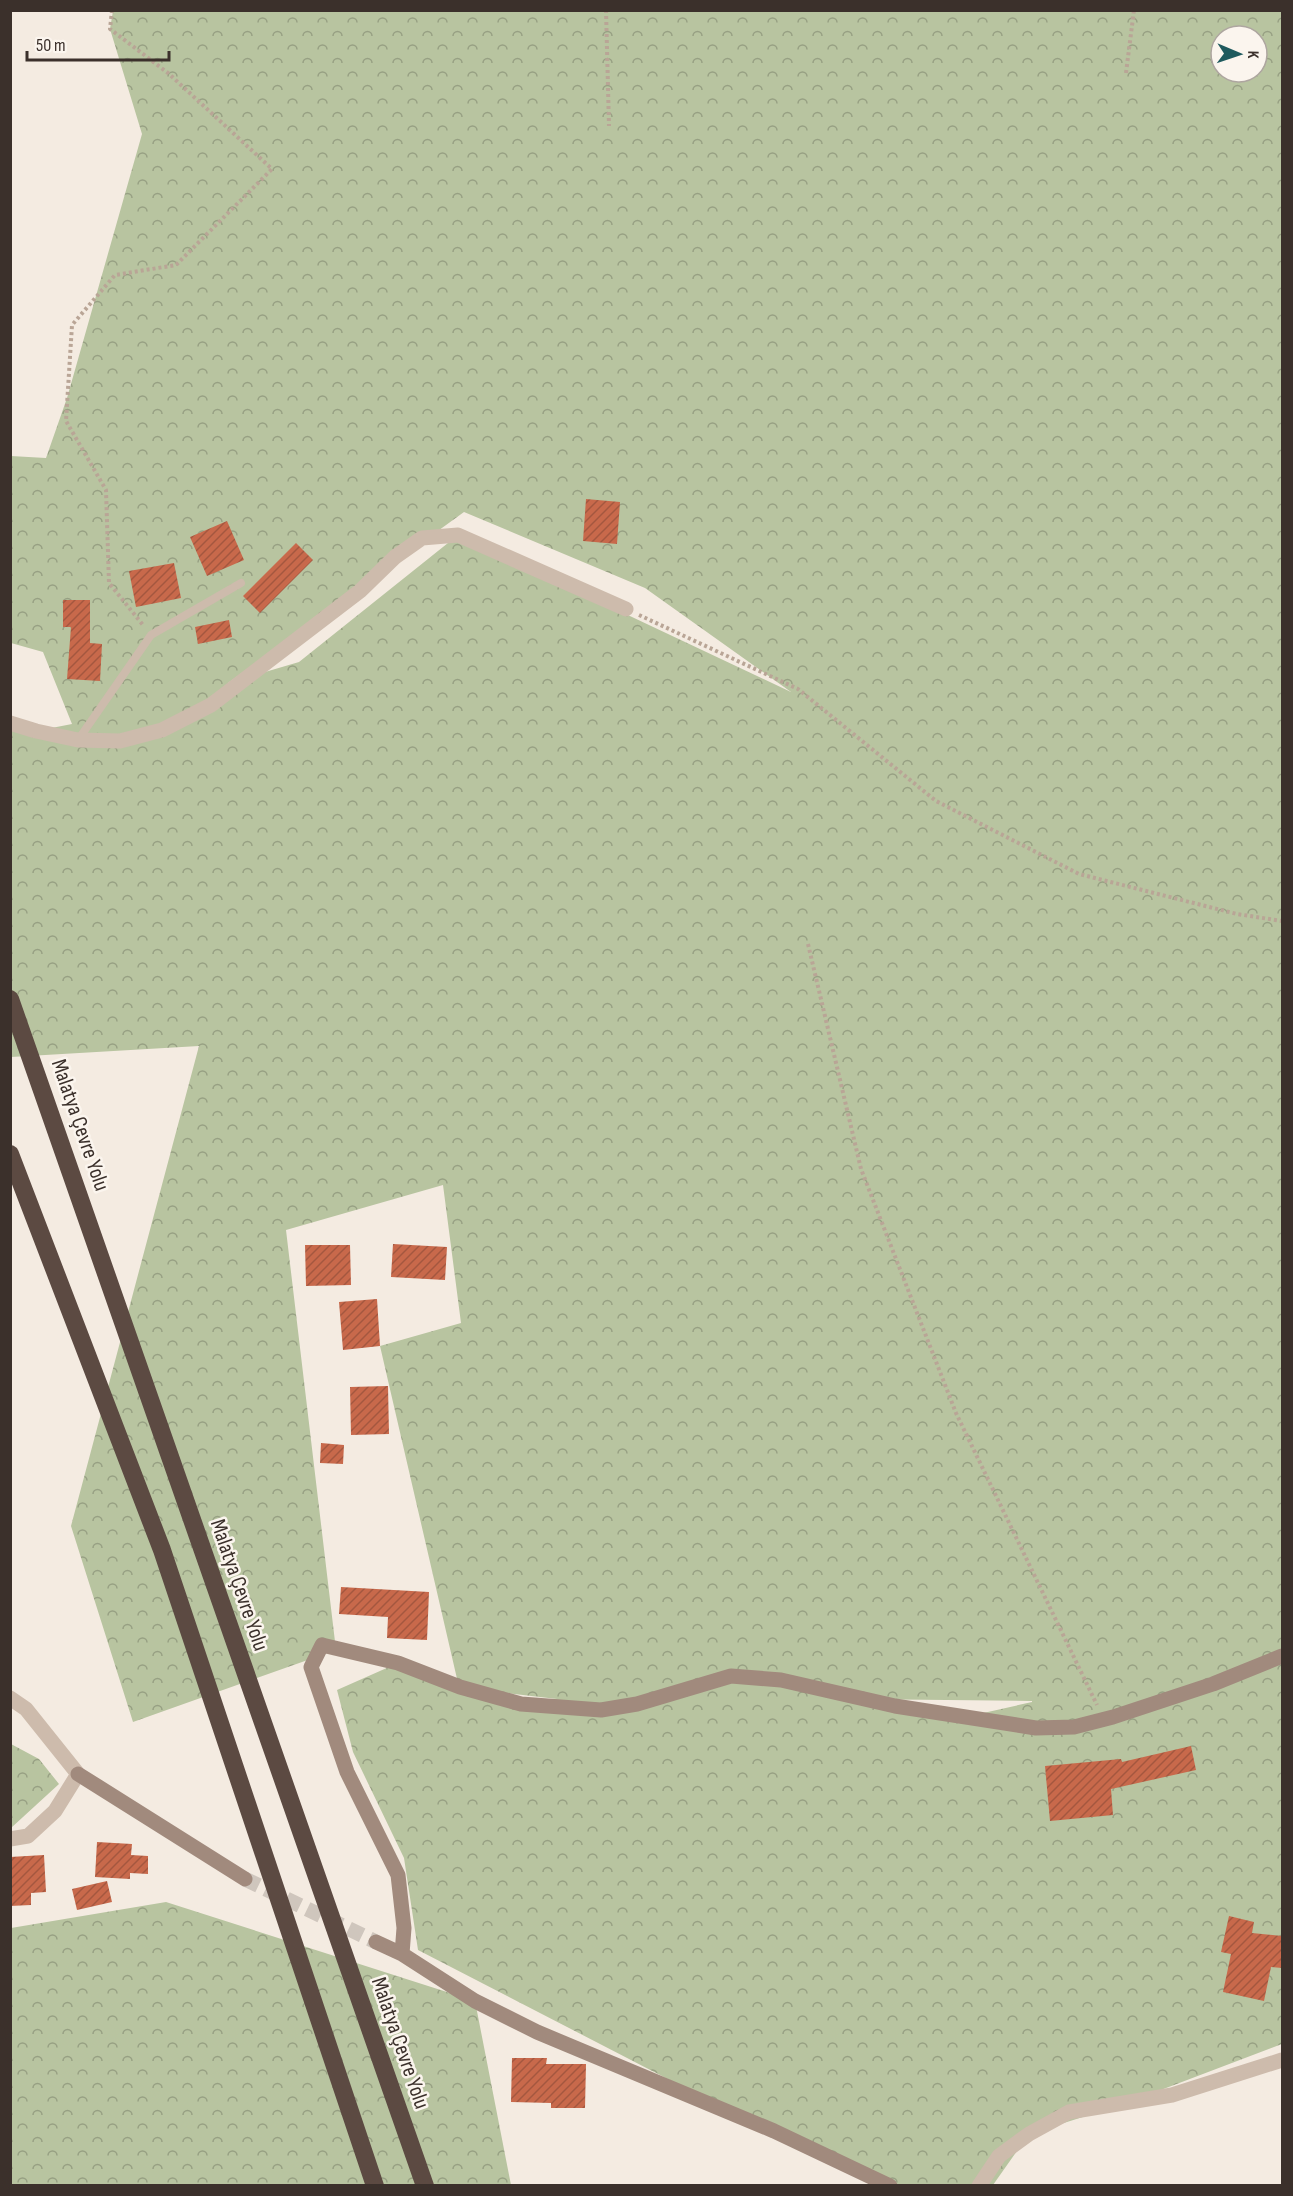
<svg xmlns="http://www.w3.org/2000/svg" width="1293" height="2196" font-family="'Sofia Sans Condensed',sans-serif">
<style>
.forest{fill:url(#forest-crowns);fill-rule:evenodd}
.building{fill:url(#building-hatch)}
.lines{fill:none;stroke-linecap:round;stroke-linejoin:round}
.secondary-tunnel{stroke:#cfc6bd;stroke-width:15;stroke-dasharray:15 8;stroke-linecap:butt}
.path{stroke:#b9a596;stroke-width:4;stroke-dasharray:3 3;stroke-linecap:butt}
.lane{stroke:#cdbbac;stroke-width:8}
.street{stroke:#cdbbac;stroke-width:15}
.secondary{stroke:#a18a7d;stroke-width:15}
.highway{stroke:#5c4a42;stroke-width:18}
.labels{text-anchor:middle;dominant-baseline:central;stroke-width:5;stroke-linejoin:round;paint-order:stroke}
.street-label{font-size:22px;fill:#3b302b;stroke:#fbf5ee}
</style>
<defs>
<pattern id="forest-crowns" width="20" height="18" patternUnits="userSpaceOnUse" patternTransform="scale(1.5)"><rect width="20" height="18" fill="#b8c4a0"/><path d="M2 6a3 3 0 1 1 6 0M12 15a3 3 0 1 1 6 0" fill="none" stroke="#97a083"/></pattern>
<pattern id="building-hatch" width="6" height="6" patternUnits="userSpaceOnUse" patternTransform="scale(1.5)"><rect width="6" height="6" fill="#c8694b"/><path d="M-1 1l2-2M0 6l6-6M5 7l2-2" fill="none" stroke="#a4573f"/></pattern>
</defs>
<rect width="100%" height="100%" fill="#f4ebe1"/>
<path class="forest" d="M 113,11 L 1282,11 L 1282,2044 L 1124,2104 L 1029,2134 L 993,2185 L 873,2185 L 418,1950 L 404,1858 L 353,1752 L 337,1690 L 398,1663 L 458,1683 L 380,1346 L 461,1323 L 443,1185 L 286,1230 L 336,1650 L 133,1722 L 71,1526 L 199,1046 L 11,1057 L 11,725 L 36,731 L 72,724 L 43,652 L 11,643 L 11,456 L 46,458 L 67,398 L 142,134 L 110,29 ZM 1221,36 L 1257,36 L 1257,72 L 1221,72 ZM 464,512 L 645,588 L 791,692 L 458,535 L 299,662 L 228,683 ZM 481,1690 L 557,1699 L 521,1704 ZM 851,1699 L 1032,1701 L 1032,1702 L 952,1720 Z
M 11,1744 L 39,1759 L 59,1784 L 11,1828 Z
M 166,1902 L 475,2001 L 511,2185 L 11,2186 L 11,1928 Z"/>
<path class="building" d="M 586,499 L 620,502 L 617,544 L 583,541 Z
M 227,521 L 244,560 L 207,576 L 190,537 Z
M 296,543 L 313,560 L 260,613 L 243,596 Z
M 174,563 L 181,598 L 136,607 L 129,571 Z
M 63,600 L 90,600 L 90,643 L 102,644 L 100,681 L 67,679 L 71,627 L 63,627 Z
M 229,620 L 232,637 L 198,644 L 195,627 Z
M 393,1244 L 447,1247 L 445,1280 L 391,1277 Z
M 305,1245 L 350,1245 L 351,1285 L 306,1286 Z
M 377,1299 L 380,1346 L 343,1350 L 339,1302 Z
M 388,1386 L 389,1434 L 351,1435 L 350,1387 Z
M 321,1443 L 344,1445 L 343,1464 L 320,1463 Z
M 341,1587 L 429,1592 L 427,1640 L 387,1638 L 388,1617 L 339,1614 Z
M 1191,1746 L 1196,1770 L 1111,1789 L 1113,1815 L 1050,1821 L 1045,1766 L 1121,1759 L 1122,1762 Z
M 97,1842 L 132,1844 L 131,1855 L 148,1856 L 148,1874 L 130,1873 L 130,1879 L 95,1877 Z
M 44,1855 L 46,1892 L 31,1893 L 31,1905 L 10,1906 L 10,1857 Z
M 107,1881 L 112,1902 L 77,1910 L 72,1889 Z
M 1229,1916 L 1254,1922 L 1252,1933 L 1282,1936 L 1282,1968 L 1271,1967 L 1264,2001 L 1223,1992 L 1231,1954 L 1221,1952 Z
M 512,2058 L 547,2058 L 546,2064 L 586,2064 L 585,2108 L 551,2108 L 551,2103 L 511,2102 Z"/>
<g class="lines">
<path class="secondary-tunnel" d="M 245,1879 L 376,1942"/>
<path class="path" d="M 112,10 L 110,29 L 168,73 L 272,169 L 176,265 L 115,275 L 72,325 L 66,421 L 106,490 L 109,583 L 143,625
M 606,10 L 609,126
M 1126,73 L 1134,10
M 639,615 L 798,689 L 936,801 L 1079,874 L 1237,914 L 1282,921
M 808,944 L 861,1169 L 956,1413 L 1097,1705"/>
<path class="lane" d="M 78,740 L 151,635 L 241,583"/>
<path class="street" d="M 10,723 L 36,731 L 78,740 L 120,741 L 162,730 L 211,705 L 360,591 L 395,557 L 422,538 L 458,535 L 626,609
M 10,1698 L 26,1709 L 78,1774 L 55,1811 L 28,1836 L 10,1839
M 979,2186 L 999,2156 L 1029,2134 L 1069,2112 L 1172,2095 L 1282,2060"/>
<path class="secondary" d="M 78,1774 L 245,1879
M 376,1942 L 402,1954 L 404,1928 L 398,1875 L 347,1772 L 311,1667 L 322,1645 L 398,1663 L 460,1687 L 521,1704 L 601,1710 L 637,1704 L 731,1676 L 781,1680 L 895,1706 L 1036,1728 L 1074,1727 L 1113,1717 L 1213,1684 L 1282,1656
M 402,1954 L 475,2001 L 537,2032 L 774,2131 L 890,2186"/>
<path class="highway" d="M 10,999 L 425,2186
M 10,1154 L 162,1550 L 375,2186"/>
</g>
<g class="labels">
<g class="street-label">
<text transform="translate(80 1125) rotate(71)">Malatya Çevre Yolu</text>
<text transform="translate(239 1585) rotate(71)">Malatya Çevre Yolu</text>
<text transform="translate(400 2043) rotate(71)">Malatya Çevre Yolu</text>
</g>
</g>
<rect width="1293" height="2196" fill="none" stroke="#3b302b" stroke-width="24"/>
<g transform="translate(1239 54) rotate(92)"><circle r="28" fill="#fbf5ee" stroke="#aea6a0" stroke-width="1.5"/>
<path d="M0-4.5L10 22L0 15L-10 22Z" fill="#1f5a5e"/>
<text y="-9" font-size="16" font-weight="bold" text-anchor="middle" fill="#3b302b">K</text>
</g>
<path d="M27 51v9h142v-9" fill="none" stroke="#3b302b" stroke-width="3"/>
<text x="36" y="51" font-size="18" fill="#3b302b" stroke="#fbf5ee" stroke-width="4.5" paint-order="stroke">50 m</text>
</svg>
